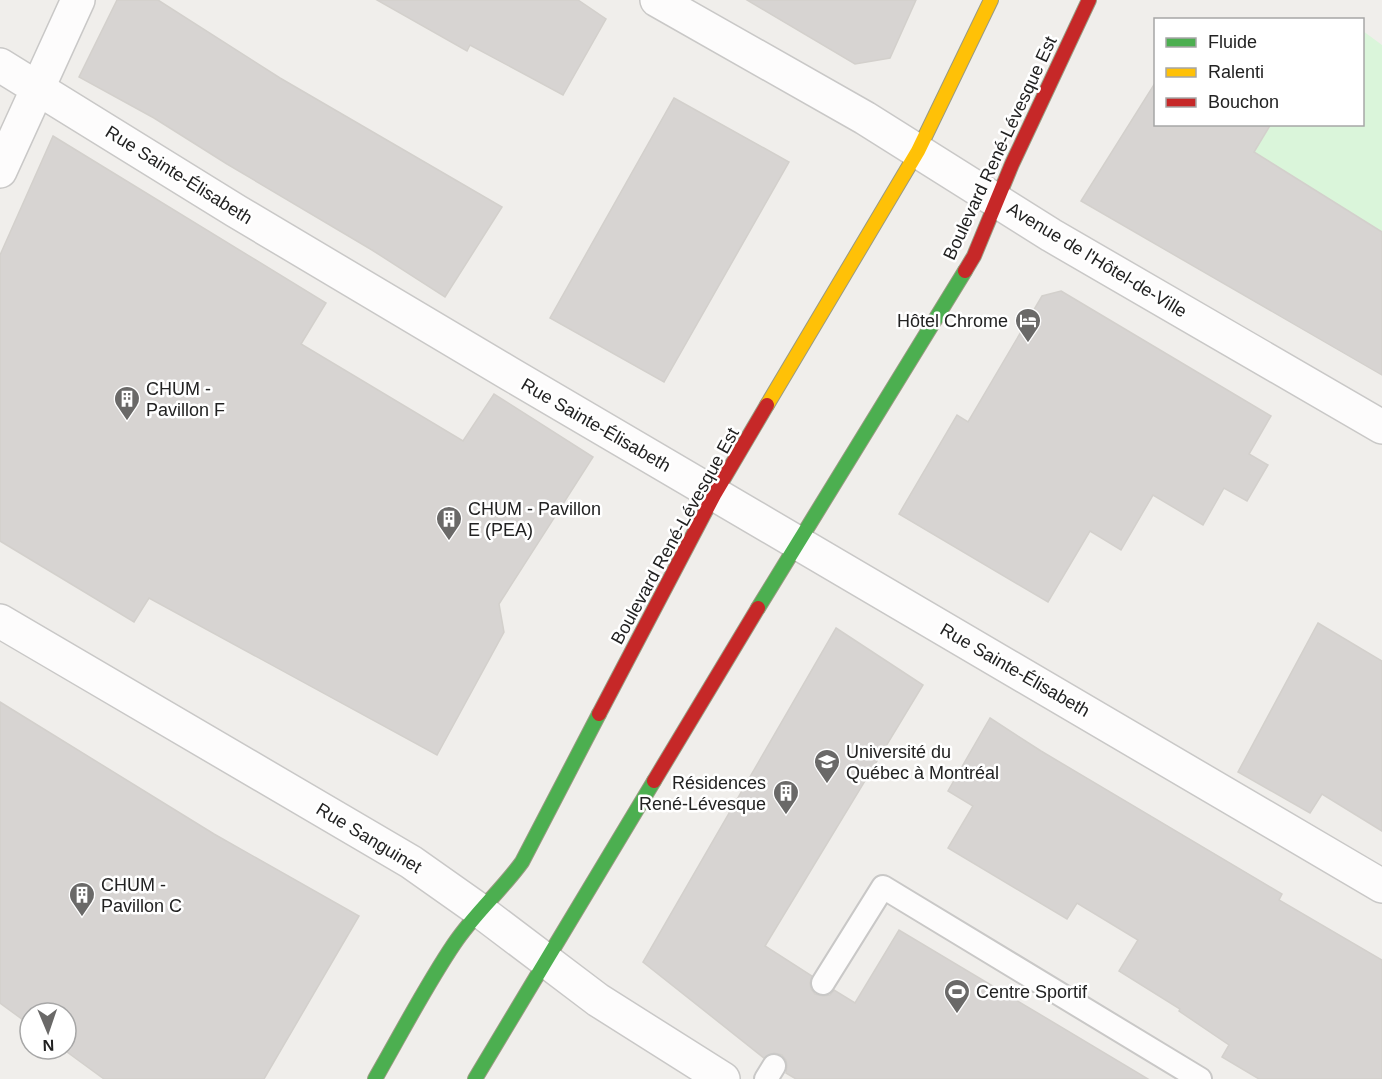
<svg xmlns="http://www.w3.org/2000/svg" width="1382" height="1079" font-family="Helvetica,sans-serif">
<style>
.park{fill:#daf5da}
.building{fill:#d7d4d2;stroke:#d3d0cc;stroke-width:1.5}
.lines{fill:none;stroke-linecap:round;stroke-linejoin:round}
.lane-casing{stroke:#c9c8c7;stroke-width:26}
.street-casing{stroke:#c9c8c7;stroke-width:36}
.fast-casing{stroke:#999a82;stroke-width:16}
.slow-casing{stroke:#999a82;stroke-width:16}
.jam-casing{stroke:#999a82;stroke-width:16}
.lane{stroke:#fdfcfc;stroke-width:22}
.street{stroke:#fdfcfc;stroke-width:33}
.fast{stroke:#4caf50;stroke-width:14}
.slow{stroke:#ffc107;stroke-width:14}
.jam{stroke:#c62828;stroke-width:14}
.labels{text-anchor:middle;dominant-baseline:central;stroke-width:5;stroke-linejoin:round;paint-order:stroke}
.street-label{font-size:18px;fill:#222;stroke:#fff}
.poi-label{font-size:18px;fill:#222;stroke:#fff;text-anchor:start}
</style>
<rect width="100%" height="100%" fill="#f0eeeb"/>
<path class="park" d="M 1363,31 L 1382,45 L 1382,232 L 1254,152 L 1271,125 L 1362,124 Z"/>
<path class="building" d="M 117,0 L 158,0 L 280,78 L 502,207 L 445,297 L 372,250 L 227,164 L 154,118 L 79,77 Z
M 377,0 L 578,0 L 606,19 L 563,95 L 470,45 L 467,51 Z
M 747,0 L 916,0 L 890,58 L 855,64 Z
M 1155,83 L 1155,124 L 1271,124 L 1254,152 L 1382,232 L 1382,375 L 1081,201 Z
M 674,98 L 789,162 L 664,382 L 550,318 Z
M 53,136 L 326,303 L 301,344 L 463,441 L 494,394 L 593,457 L 499,604 L 504,632 L 437,755 L 149,598 L 134,622 L 0,541 L 0,255 Z
M 1061,291 L 1271,416 L 1249,454 L 1268,465 L 1247,501 L 1224,488 L 1203,525 L 1153,495 L 1121,550 L 1090,531 L 1048,602 L 899,514 L 957,415 L 968,422 L 1042,296 Z
M 1318,623 L 1382,661 L 1382,831 L 1322,794 L 1310,813 L 1238,772 Z
M 836,628 L 923,685 L 765,946 L 812,976 L 810,983 L 811,989 L 815,994 L 823,996 L 830,995 L 834,990 L 855,1003 L 899,930 L 1148,1079 L 796,1079 L 786,1073 L 787,1066 L 786,1060 L 782,1055 L 774,1053 L 764,1058 L 643,962 Z
M 0,702 L 214,834 L 359,916 L 264,1079 L 104,1079 L 63,1049 L 66,1049 L 66,1013 L 30,1013 L 30,1025 L 0,1003 Z
M 990,718 L 1041,751 L 1282,894 L 1279,900 L 1382,960 L 1382,1079 L 1259,1079 L 1222,1057 L 1229,1045 L 1179,1011 L 1180,1009 L 1119,971 L 1138,940 L 1077,903 L 1067,919 L 948,848 L 973,806 L 948,791 Z"/>
<g class="lines">
<defs>
<path id="lane" d="M 823,983 L 883,887 L 1200,1079
M 766,1079 L 774,1066"/>
<path id="street" d="M 657,0 L 865,118 L 1051,235 L 1382,427
M 0,65 L 236,211 L 510,374 L 1382,886
M 0,171 L 78,0
M 0,621 L 411,862 L 479,910 L 598,1000 L 723,1079"/>
<path id="fast" d="M 758,608 L 965,271
M 375,1079 C 401,1034 425,987 454,944 C 474,914 501,891 522,862 L 599,714
M 475,1079 L 654,781"/>
<path id="slow" d="M 767,405 L 918,151 L 991,0"/>
<path id="jam" d="M 965,271 L 974,256 L 1012,164 L 1089,0
M 599,714 L 714,495 L 767,405
M 654,781 L 758,608"/>
</defs>
<use href="#lane" class="lane-casing"/>
<use href="#street" class="street-casing"/>
<use href="#fast" class="fast-casing"/>
<use href="#slow" class="slow-casing"/>
<use href="#jam" class="jam-casing"/>
<use href="#lane" class="lane"/>
<use href="#street" class="street"/>
<use href="#fast" class="fast"/>
<use href="#slow" class="slow"/>
<use href="#jam" class="jam"/>
</g>
<defs>
<symbol id="hotel-pin" viewBox="-11 -11 22 30"><path d="M0 17L-7.5 6A9.5 9.5 0 1 1 7.5 6Z" fill="#6a6968" stroke="#fff"/><path d="M-6-4.5h1.5V1H6V5H4.5V3h-9V5H-6ZM-4 0a1.8 1.8 0 1 1 3.6 0ZM.5 0V-2.5h3Q6-2.5 6 0Z" fill="#fff"/></symbol>
<symbol id="building-pin" viewBox="-11 -11 22 30"><path d="M0 17L-7.5 6A9.5 9.5 0 1 1 7.5 6Z" fill="#6a6968" stroke="#fff"/><path d="M-4-6H4V6H1V3H-1V6H-4ZM-2.5-4.3h1.7v1.8h-1.7ZM.8-4.3h1.7v1.8H.8ZM-2.5-1h1.7V.8h-1.7ZM.8-1h1.7V.8H.8Z" fill="#fff"/></symbol>
<symbol id="university-pin" viewBox="-11 -11 22 30"><path d="M0 17L-7.5 6A9.5 9.5 0 1 1 7.5 6Z" fill="#6a6968" stroke="#fff"/><path d="M0-5L7-2L0 1L-7-2ZM-4 1L0 2.5L4 1V4Q0 6-4 4Z" fill="#fff"/></symbol>
<symbol id="stadium-pin" viewBox="-11 -11 22 30"><path d="M0 17L-7.5 6A9.5 9.5 0 1 1 7.5 6Z" fill="#6a6968" stroke="#fff"/><path d="M0-5a6.5 5 0 1 0 0 10a6.5 5 0 1 0 0-10ZM-3.5-1.8h7v3.6h-7Z" fill="#fff"/></symbol>
</defs>
<g fill-rule="evenodd">
<use href="#hotel-pin" x="1013" y="306" width="30" height="40"/>
<use href="#building-pin" x="112" y="384" width="30" height="40"/>
<use href="#building-pin" x="434" y="504" width="30" height="40"/>
<use href="#university-pin" x="812" y="747" width="30" height="40"/>
<use href="#building-pin" x="771" y="778" width="30" height="40"/>
<use href="#building-pin" x="67" y="880" width="30" height="40"/>
<use href="#stadium-pin" x="942" y="977" width="30" height="40"/>
</g>
<g class="labels">
<g class="street-label">
<text transform="translate(1000 148) rotate(-65)">Boulevard René-Lévesque Est</text>
<text transform="translate(179 175) rotate(32)">Rue Sainte-Élisabeth</text>
<text transform="translate(1097 260) rotate(31)">Avenue de l'Hôtel-de-Ville</text>
<text transform="translate(596 425) rotate(30)">Rue Sainte-Élisabeth</text>
<text transform="translate(675 536) rotate(-61)">Boulevard René-Lévesque Est</text>
<text transform="translate(1015 670) rotate(30)">Rue Sainte-Élisabeth</text>
<text transform="translate(369 838) rotate(31)">Rue Sanguinet</text>
</g>
<g class="poi-label">
<text x="1008" y="321" text-anchor="end">Hôtel Chrome</text>
<text x="146" y="389">CHUM -<tspan x="146" dy="21">Pavillon F</tspan></text>
<text x="468" y="509">CHUM - Pavillon<tspan x="468" dy="21">E (PEA)</tspan></text>
<text x="846" y="752">Université du<tspan x="846" dy="21">Québec à Montréal</tspan></text>
<text x="766" y="783" text-anchor="end">Résidences<tspan x="766" dy="21">René-Lévesque</tspan></text>
<text x="101" y="885">CHUM -<tspan x="101" dy="21">Pavillon C</tspan></text>
<text x="976" y="992">Centre Sportif</text>
</g>
</g>
<rect x="1154" y="18" width="210" height="108" fill="#ffffff" stroke="#a7a7a7" stroke-width="1.5"/>
<rect x="1166" y="38" width="30" height="9" fill="#4caf50" stroke="#a7a7a7" stroke-width="1.5"/>
<text x="1208" y="48" font-size="18" fill="#222222">Fluide</text>
<rect x="1166" y="68" width="30" height="9" fill="#ffc107" stroke="#a7a7a7" stroke-width="1.5"/>
<text x="1208" y="78" font-size="18" fill="#222222">Ralenti</text>
<rect x="1166" y="98" width="30" height="9" fill="#c62828" stroke="#a7a7a7" stroke-width="1.5"/>
<text x="1208" y="108" font-size="18" fill="#222222">Bouchon</text>
<g transform="translate(48 1031) rotate(178)"><circle r="28" fill="#ffffff" stroke="#a7a7a7" stroke-width="1.5"/>
<path d="M0-4.5L10 22L0 15L-10 22Z" fill="#6a6968"/>
<text y="-9" font-size="16" font-weight="bold" text-anchor="middle" fill="#222222">N</text>
</g>
</svg>
